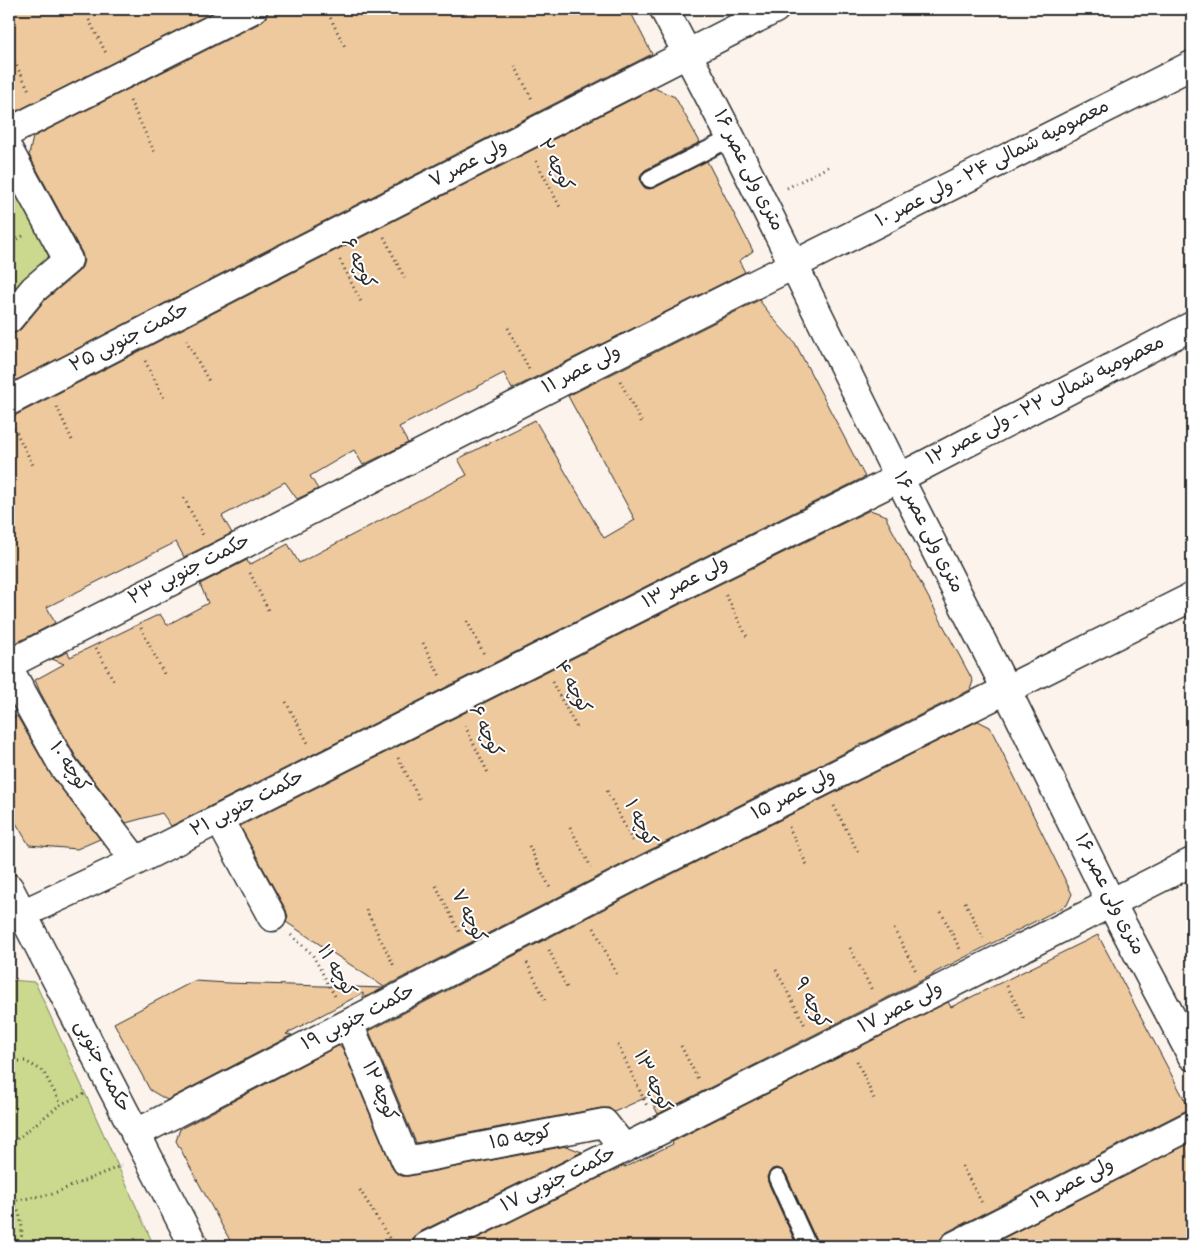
<svg xmlns="http://www.w3.org/2000/svg" width="1201" height="1255" font-family="'Gochi Hand','Playpen Sans Arabic',sans-serif">
<style>
.green{fill:#cad98e;stroke:#7a825c}
.building{fill:#eec99e;stroke:#2b2b2b}
.lines{fill:none;stroke-linecap:round;stroke-linejoin:round}
.lane-casing{stroke:#2b2b2b;stroke-width:20}
.street-casing{stroke:#2b2b2b;stroke-width:31}
.secondary-casing{stroke:#2b2b2b;stroke-width:31}
.path{stroke:#2b2b2b;stroke-width:3;stroke-dasharray:1 4;stroke-linecap:butt}
.lane{stroke:#fff;stroke-width:16}
.street{stroke:#fff;stroke-width:28}
.secondary{stroke:#fff;stroke-width:28}
.labels{text-anchor:middle;dominant-baseline:central;stroke-width:4;stroke-linejoin:round;paint-order:stroke}
.street-label{font-size:19px;fill:#2b2b2b;stroke:#fff}
</style>
<rect width="100%" height="100%" fill="#fcf4ec"/>
<filter id="ink" filterUnits="userSpaceOnUse"><feTurbulence type="fractalNoise" baseFrequency=".02" numOctaves="2"/><feDisplacementMap in="SourceGraphic" scale="10" xChannelSelector="R" yChannelSelector="G"/><feConvolveMatrix kernelMatrix="1 2 1 2 8 2 1 2 1" color-interpolation-filters="sRGB"/></filter>
<g filter="url(#ink)">
<path class="green" d="M 9,175 L 59,278 L 17,316 L 9,336 Z
M 9,980 L 35,982 L 154,1246 L 9,1246 Z"/>
<path class="building" d="M 9,9 L 219,9 L 9,115 Z
M 268,9 L 629,9 L 652,54 L 244,262 L 9,384 L 10,334 L 15,333 L 21,329 L 45,300 L 78,272 L 82,267 L 84,260 L 82,253 L 29,155 L 33,137 L 260,23 L 266,17 Z
M 654,88 L 675,97 L 700,142 L 645,170 L 641,174 L 640,178 L 641,183 L 645,188 L 649,189 L 654,188 L 707,161 L 753,251 L 739,261 L 745,272 L 512,389 L 504,373 L 399,427 L 408,443 L 363,465 L 354,450 L 310,476 L 318,489 L 297,499 L 285,482 L 222,516 L 232,533 L 184,557 L 176,542 L 47,607 L 55,623 L 14,644 L 9,642 L 9,417 L 16,415 L 258,290 Z
M 759,300 L 778,324 L 795,343 L 865,477 L 706,556 L 171,826 L 162,813 L 126,823 L 76,757 L 40,692 L 35,680 L 64,664 L 52,659 L 68,652 L 70,657 L 160,614 L 167,625 L 208,603 L 200,584 L 247,560 L 249,565 L 288,544 L 299,563 L 467,475 L 458,459 L 535,420 L 604,538 L 635,520 L 568,396 Z
M 870,510 L 887,516 L 887,520 L 973,681 L 970,690 L 640,855 L 384,987 L 286,922 L 288,917 L 286,910 L 240,826 L 720,584 Z
M 17,716 L 51,775 L 100,839 L 77,849 L 29,845 L 9,811 L 9,720 Z
M 978,721 L 990,727 L 1072,894 L 1067,905 L 934,973 L 934,974 L 658,1114 L 649,1096 L 614,1112 L 609,1108 L 601,1108 L 416,1143 L 369,1031 L 654,883 Z
M 1098,935 L 1190,1110 L 1185,1111 L 947,1232 L 941,1238 L 939,1246 L 818,1246 L 817,1242 L 786,1174 L 782,1170 L 777,1168 L 772,1169 L 769,1173 L 767,1177 L 768,1182 L 797,1246 L 462,1246 L 623,1166 L 625,1167 L 673,1144 L 672,1142 L 948,1002 L 951,1007 Z
M 194,981 L 228,983 L 384,988 L 363,998 L 363,993 L 286,1034 L 292,1035 L 167,1100 L 150,1090 L 114,1023 Z
M 338,1046 L 342,1047 L 392,1167 L 395,1172 L 402,1176 L 409,1176 L 566,1146 L 582,1152 L 420,1232 L 414,1238 L 412,1246 L 233,1246 L 176,1141 L 180,1129 Z
M 1192,1142 L 1192,1246 L 988,1246 Z"/>
<g class="lines">
<defs>
<path id="lane" d="M 650,179 L 731,138
M 777,1178 L 808,1246"/>
<path id="street" d="M 9,132 L 253,9
M 9,151 L 68,260 L 34,289 L 9,319
M 9,401 L 251,276 L 775,9
M 9,664 L 608,358 L 1192,65
M 9,669 L 63,766 L 136,861
M 219,819 L 272,917
M 22,914 L 136,861 L 713,570 L 899,478 L 1192,326
M 349,1024 L 406,1161 L 604,1123 L 624,1148
M 135,1134 L 647,869 L 1192,597
M 427,1246 L 659,1131 L 1192,862
M 954,1246 L 1192,1125"/>
<path id="secondary" d="M 664,9 L 731,138 L 899,478 L 1006,689 L 1111,903 L 1192,1056
M 9,888 L 194,1246"/>
</defs>
<use href="#lane" class="lane-casing"/>
<use href="#street" class="street-casing"/>
<use href="#secondary" class="secondary-casing"/>
<path class="path" d="M 326,9 L 346,49
M 89,20 L 106,53
M 12,57 L 30,92
M 515,66 L 533,101
M 130,101 L 155,153
M 536,161 L 560,207
M 787,188 L 830,166
M 384,237 L 405,279
M 9,244 L 23,236
M 340,260 L 362,304
M 508,328 L 529,369
M 186,340 L 210,383
M 145,361 L 164,398
M 620,381 L 642,423
M 57,407 L 72,440
M 14,428 L 33,465
M 184,498 L 203,535
M 250,573 L 268,610
M 726,595 L 747,637
M 467,621 L 485,656
M 141,628 L 164,674
M 423,643 L 441,678
M 96,648 L 115,683
M 552,682 L 578,730
M 286,702 L 308,743
M 465,726 L 489,775
M 398,758 L 420,800
M 607,791 L 634,844
M 834,806 L 858,852
M 570,827 L 591,867
M 789,827 L 807,865
M 529,846 L 550,888
M 436,886 L 461,935
M 965,902 L 983,938
M 366,910 L 395,968
M 941,912 L 960,949
M 594,928 L 617,975
M 894,929 L 916,971
M 291,935 L 312,954 L 336,998
M 850,948 L 873,992
M 549,950 L 568,990
M 527,963 L 545,1000
M 776,970 L 806,1027
M 1007,986 L 1025,1021
M 618,1045 L 647,1106
M 681,1046 L 699,1081
M 9,1061 L 25,1061 L 43,1071 L 61,1104
M 857,1061 L 874,1099
M 9,1145 L 61,1104 L 85,1094
M 962,1166 L 982,1203
M 360,1190 L 394,1246
M 9,1199 C 21,1208 26,1233 18,1246
M 12,1201 L 52,1194 L 123,1165
M 121,1246 L 138,1238"/>
<use href="#lane" class="lane"/>
<use href="#street" class="street"/>
<use href="#secondary" class="secondary"/>
</g>
</g>
<g class="labels">
<g class="street-label">
<text transform="translate(469 165) rotate(-27)">ولی عصر ۷</text>
<text transform="translate(993 165) rotate(-27)">معصومیه شمالی ۲۴ - ولی عصر ۱۰</text>
<text transform="translate(554 166) rotate(63)">کوچه ۲</text>
<text transform="translate(747 171) rotate(63)">۱۶ متری ولی عصر</text>
<text transform="translate(357 264) rotate(64)">کوچه ۶</text>
<text transform="translate(130 339) rotate(-27)">حکمت جنوبی ۲۵</text>
<text transform="translate(582 371) rotate(-27)">ولی عصر ۱۱</text>
<text transform="translate(1046 402) rotate(-27)">معصومیه شمالی ۲۲ - ولی عصر ۱۲</text>
<text transform="translate(927 533) rotate(63)">۱۶ متری ولی عصر</text>
<text transform="translate(190 571) rotate(-27)">حکمت جنوبی ۲۳</text>
<text transform="translate(686 584) rotate(-27)">ولی عصر ۱۳</text>
<text transform="translate(571 688) rotate(62)">کوچه ۴</text>
<text transform="translate(484 732) rotate(65)">کوچه ۶</text>
<text transform="translate(68 768) rotate(56)">کوچه ۱۰</text>
<text transform="translate(794 796) rotate(-27)">ولی عصر ۱۵</text>
<text transform="translate(248 805) rotate(-27)">حکمت جنوبی ۲۱</text>
<text transform="translate(639 824) rotate(63)">کوچه ۱</text>
<text transform="translate(1108 895) rotate(63)">۱۶ متری ولی عصر</text>
<text transform="translate(467 917) rotate(64)">کوچه ۷</text>
<text transform="translate(335 972) rotate(59)">کوچه ۱۱</text>
<text transform="translate(810 1004) rotate(62)">کوچه ۹</text>
<text transform="translate(901 1009) rotate(-27)">ولی عصر ۱۷</text>
<text transform="translate(359 1019) rotate(-27)">حکمت جنوبی ۱۹</text>
<text transform="translate(101 1067) rotate(63)">حکمت جنوبی</text>
<text transform="translate(651 1082) rotate(65)">کوچه ۱۳</text>
<text transform="translate(378 1092) rotate(67)">کوچه ۱۲</text>
<text transform="translate(521 1139) rotate(-11)">کوچه ۱۵</text>
<text transform="translate(559 1181) rotate(-26)">حکمت جنوبی ۱۷</text>
<text transform="translate(1073 1185) rotate(-27)">ولی عصر ۱۹</text>
</g>
</g>
<rect width="1201" height="1255" fill="none" stroke="#fff" stroke-width="30"/>
<rect x="15" y="15" width="1171" height="1225" fill="none" stroke="#2b2b2b" stroke-width="2" filter="url(#ink)"/>
</svg>
